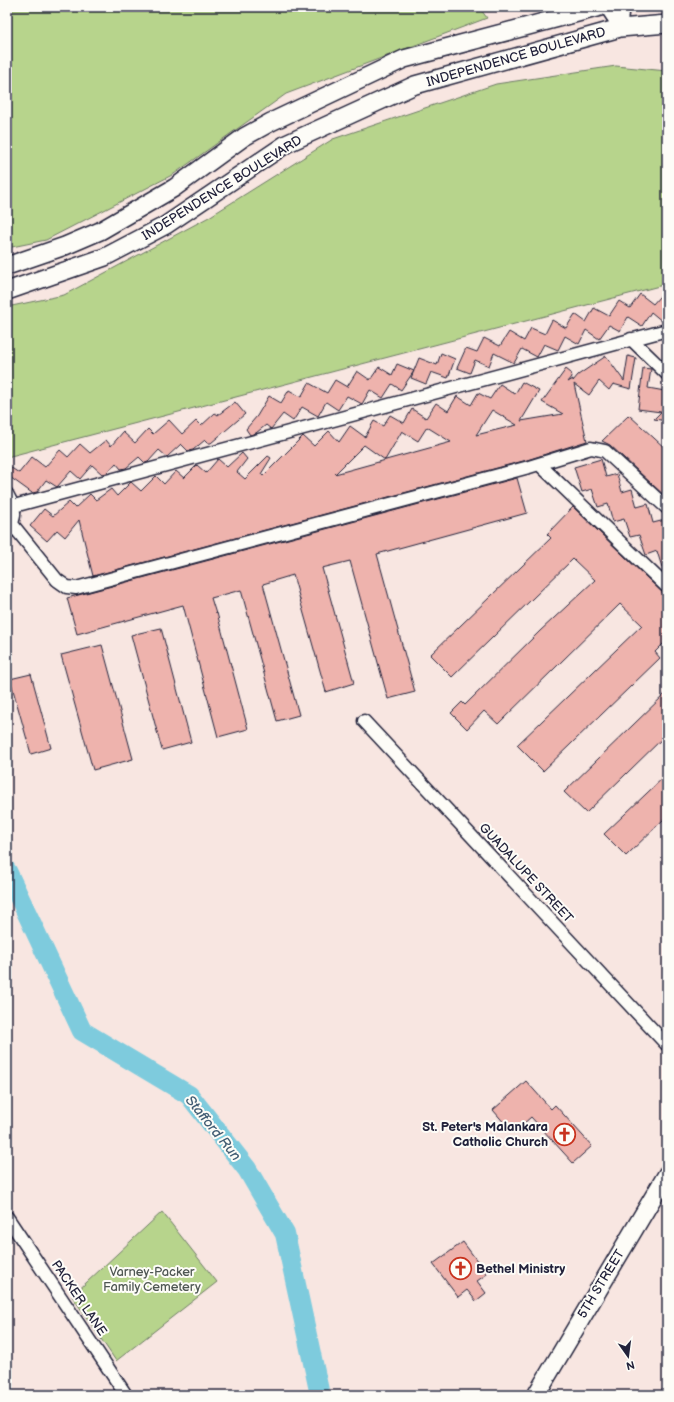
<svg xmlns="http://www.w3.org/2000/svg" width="674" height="1402" font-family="'Balsamiq Sans',sans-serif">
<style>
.green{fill:#b7d48c;stroke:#6c7b64}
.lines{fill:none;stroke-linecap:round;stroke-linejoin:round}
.river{stroke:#7ecbdd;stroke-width:20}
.building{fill:#eeb3ad;stroke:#22223b;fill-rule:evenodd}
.minor-casing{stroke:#22223b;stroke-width:15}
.secondary-casing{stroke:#22223b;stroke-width:20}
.minor{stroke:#fdfcf7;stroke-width:12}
.secondary{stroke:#fdfcf7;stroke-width:17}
.labels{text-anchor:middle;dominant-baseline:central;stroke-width:4;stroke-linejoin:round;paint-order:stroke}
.street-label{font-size:13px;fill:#22223b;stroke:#fdfcf7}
.poi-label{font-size:13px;font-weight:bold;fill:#22223b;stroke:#fdfcf7;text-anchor:end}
.park-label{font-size:13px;fill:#4f5753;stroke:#fdfcf7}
.water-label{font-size:14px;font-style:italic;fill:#425d74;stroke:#fdfcf7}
</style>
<rect width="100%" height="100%" fill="#f8e6e1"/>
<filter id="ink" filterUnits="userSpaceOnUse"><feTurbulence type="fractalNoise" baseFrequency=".025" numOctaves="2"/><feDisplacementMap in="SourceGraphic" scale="8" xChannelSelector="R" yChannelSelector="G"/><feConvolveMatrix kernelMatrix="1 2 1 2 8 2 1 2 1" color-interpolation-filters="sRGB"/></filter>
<g filter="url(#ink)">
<path class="green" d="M 7,7 L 479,7 L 487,18 L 286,94 L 174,174 L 46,240 L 7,248 Z
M 616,66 L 667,71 L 667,284 L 7,457 L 7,307 L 64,295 L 209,217 L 333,139 L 496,84 Z
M 162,1212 L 217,1282 L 116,1361 L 72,1296 Z"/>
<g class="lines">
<path class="river" d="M 7,871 L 82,1031 L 189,1095 L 247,1169 L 285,1234 L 320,1395"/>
</g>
<path class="building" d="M 667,288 L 667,317 L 663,322 L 651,312 L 642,326 L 628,317 L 620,331 L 609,325 L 599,339 L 586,330 L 579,344 L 565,336 L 558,350 L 544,344 L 537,357 L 522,349 L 514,363 L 494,353 L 489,366 L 475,360 L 470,373 L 457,368 L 466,348 L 477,352 L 484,338 L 500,346 L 509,332 L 524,341 L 531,328 L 545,334 L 552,320 L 566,328 L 575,314 L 586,322 L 594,308 L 609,316 L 619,301 L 630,308 L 640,294 L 653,304 Z
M 441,353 L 455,359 L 448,378 L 431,372 L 426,384 L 411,378 L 419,358 L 437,365 Z
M 606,356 L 624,381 L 628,356 L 636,358 L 631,389 L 613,384 L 609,390 L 599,381 L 589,395 L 574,384 L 587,441 L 527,460 L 93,576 L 79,520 L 65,537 L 57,530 L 47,541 L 30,526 L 44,509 L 53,516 L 69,502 L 75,508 L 90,494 L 96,500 L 111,489 L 117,496 L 131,482 L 141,491 L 156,476 L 164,484 L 176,471 L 184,478 L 197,465 L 206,473 L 218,459 L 227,467 L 242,453 L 247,459 L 237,472 L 245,479 L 268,456 L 271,458 L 261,474 L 263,476 L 303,436 L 314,446 L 329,431 L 339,442 L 350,426 L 365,437 L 374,421 L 383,426 L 390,415 L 404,423 L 412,409 L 426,418 L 436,403 L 448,411 L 457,396 L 471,405 L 478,393 L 490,399 L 500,384 L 515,394 L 522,382 L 539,391 L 521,421 L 563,414 L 542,402 L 566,369 L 571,373 L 572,377 L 568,382 L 573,379 L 573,381 L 578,375 ZM 492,410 L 517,425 L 476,435 ZM 427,427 L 451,442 L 335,474 L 364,445 L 385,460 L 402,431 L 418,441 Z
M 397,364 L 414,371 L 401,390 L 392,384 L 383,398 L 370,390 L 362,404 L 347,396 L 338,410 L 326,402 L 318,416 L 302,407 L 293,421 L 283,414 L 271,429 L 266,425 L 256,433 L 250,435 L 246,429 L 257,416 L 269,396 L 281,403 L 289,390 L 301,397 L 309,383 L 327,393 L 335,380 L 347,387 L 357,371 L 370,380 L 379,367 L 392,375 Z
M 643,368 L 651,369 L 648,388 L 665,391 L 663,404 L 667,404 L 667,421 L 654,419 L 661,412 L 638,409 Z
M 235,402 L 245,414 L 211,443 L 208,443 L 205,440 L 193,450 L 188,451 L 181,444 L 167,457 L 159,450 L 148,462 L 145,463 L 139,457 L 126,468 L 121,469 L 116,463 L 107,473 L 102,474 L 92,465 L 80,479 L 71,471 L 57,487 L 46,480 L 37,492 L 32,493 L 7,475 L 7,465 L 19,473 L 32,457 L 45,467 L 60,450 L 68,457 L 80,444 L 90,453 L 106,440 L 111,446 L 123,432 L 135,443 L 148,429 L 153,434 L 169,420 L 182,434 L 196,421 L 201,426 L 215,413 L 218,415 Z
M 629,415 L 667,450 L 667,498 L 610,445 L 602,441 Z
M 601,459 L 606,477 L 617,474 L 622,492 L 632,489 L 637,507 L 648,504 L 653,523 L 665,520 L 667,528 L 667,576 L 664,574 L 657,551 L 646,555 L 639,535 L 630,537 L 624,519 L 613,522 L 608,504 L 598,507 L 592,489 L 582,492 L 574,467 Z
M 517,478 L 527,513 L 377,554 L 415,692 L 388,699 L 350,561 L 322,568 L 354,683 L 326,692 L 293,575 L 263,584 L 299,715 L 277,721 L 241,590 L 211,598 L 216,614 L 217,613 L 248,729 L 218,737 L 183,605 L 77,634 L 67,598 Z
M 573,507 L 667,597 L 667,640 L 655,652 L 660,658 L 543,771 L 517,745 L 642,625 L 620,604 L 498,724 L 484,711 L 467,729 L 451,713 L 462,702 L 465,705 L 540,631 L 595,580 L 573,559 L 452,677 L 430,655 L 551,538 L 547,534 Z
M 161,628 L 191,742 L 162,750 L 131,635 Z
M 102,645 L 133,759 L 93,770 L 61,655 Z
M 31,674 L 51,748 L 31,754 L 10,679 Z
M 667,692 L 667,734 L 586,813 L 564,792 Z
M 667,774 L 667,816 L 626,856 L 604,834 Z
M 526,1081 L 551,1109 L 555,1105 L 592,1146 L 573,1163 L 531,1117 L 513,1133 L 493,1110 Z
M 463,1242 L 487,1274 L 477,1281 L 486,1293 L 476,1301 L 467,1290 L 458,1297 L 433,1264 Z"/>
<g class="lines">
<defs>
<path id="minor" d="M 606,7 L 620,28 L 623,7
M 631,339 L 667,374
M 539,464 L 667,587
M 7,494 C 16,510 17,516 7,533
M 14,506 L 667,330
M 12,524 L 57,580 L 67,587 L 76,588 L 529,467 L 591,448 L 605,451 L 667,508
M 364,721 L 667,1045
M 7,1217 L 126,1395"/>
<path id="secondary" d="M 7,266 L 65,246 L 100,231 L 174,188 L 244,137 L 271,122 L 404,59 L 600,7
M 7,291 L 105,257 L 166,225 L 286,144 L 415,85 L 620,28 L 667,24
M 536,1395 L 667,1174"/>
</defs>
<use href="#minor" class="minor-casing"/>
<use href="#secondary" class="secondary-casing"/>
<use href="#minor" class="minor"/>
<use href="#secondary" class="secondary"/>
</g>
</g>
<defs>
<symbol id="church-ring" viewBox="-11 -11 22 22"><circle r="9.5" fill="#fdfcf7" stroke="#c8321e" stroke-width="1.5"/><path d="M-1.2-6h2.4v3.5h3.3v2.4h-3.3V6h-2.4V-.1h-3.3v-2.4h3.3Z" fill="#c8321e"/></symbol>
</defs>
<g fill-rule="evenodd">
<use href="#church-ring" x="552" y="1122" width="25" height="25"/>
<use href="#church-ring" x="448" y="1256" width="25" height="25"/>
</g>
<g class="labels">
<g class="street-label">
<text transform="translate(516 57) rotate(-16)">INDEPENDENCE BOULEVARD</text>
<text transform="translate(222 188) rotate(-32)">INDEPENDENCE BOULEVARD</text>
<text transform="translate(526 873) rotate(47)">GUADALUPE STREET</text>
<text transform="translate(601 1284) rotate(-59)">5TH STREET</text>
<text transform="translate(79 1298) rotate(56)">PACKER LANE</text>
</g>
<g class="poi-label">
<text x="548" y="1127">St. Peter's Malankara<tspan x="548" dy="15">Catholic Church</tspan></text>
<text x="476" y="1269" text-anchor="start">Bethel Ministry</text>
</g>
<g class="park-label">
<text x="152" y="1272">Varney-Packer<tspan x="152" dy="15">Family Cemetery</tspan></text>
</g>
<g class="water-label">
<text transform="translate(213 1128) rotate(51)">Stafford Run</text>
</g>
</g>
<rect width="674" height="1402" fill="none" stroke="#fdfcf7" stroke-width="24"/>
<rect x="12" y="12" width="650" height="1378" fill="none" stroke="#22223b" stroke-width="1.5" filter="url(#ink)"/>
<g transform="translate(628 1356) rotate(166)" stroke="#fdfcf7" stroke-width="3" paint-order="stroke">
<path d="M0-3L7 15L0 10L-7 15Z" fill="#22223b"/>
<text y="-6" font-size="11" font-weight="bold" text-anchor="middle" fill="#22223b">N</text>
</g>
</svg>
